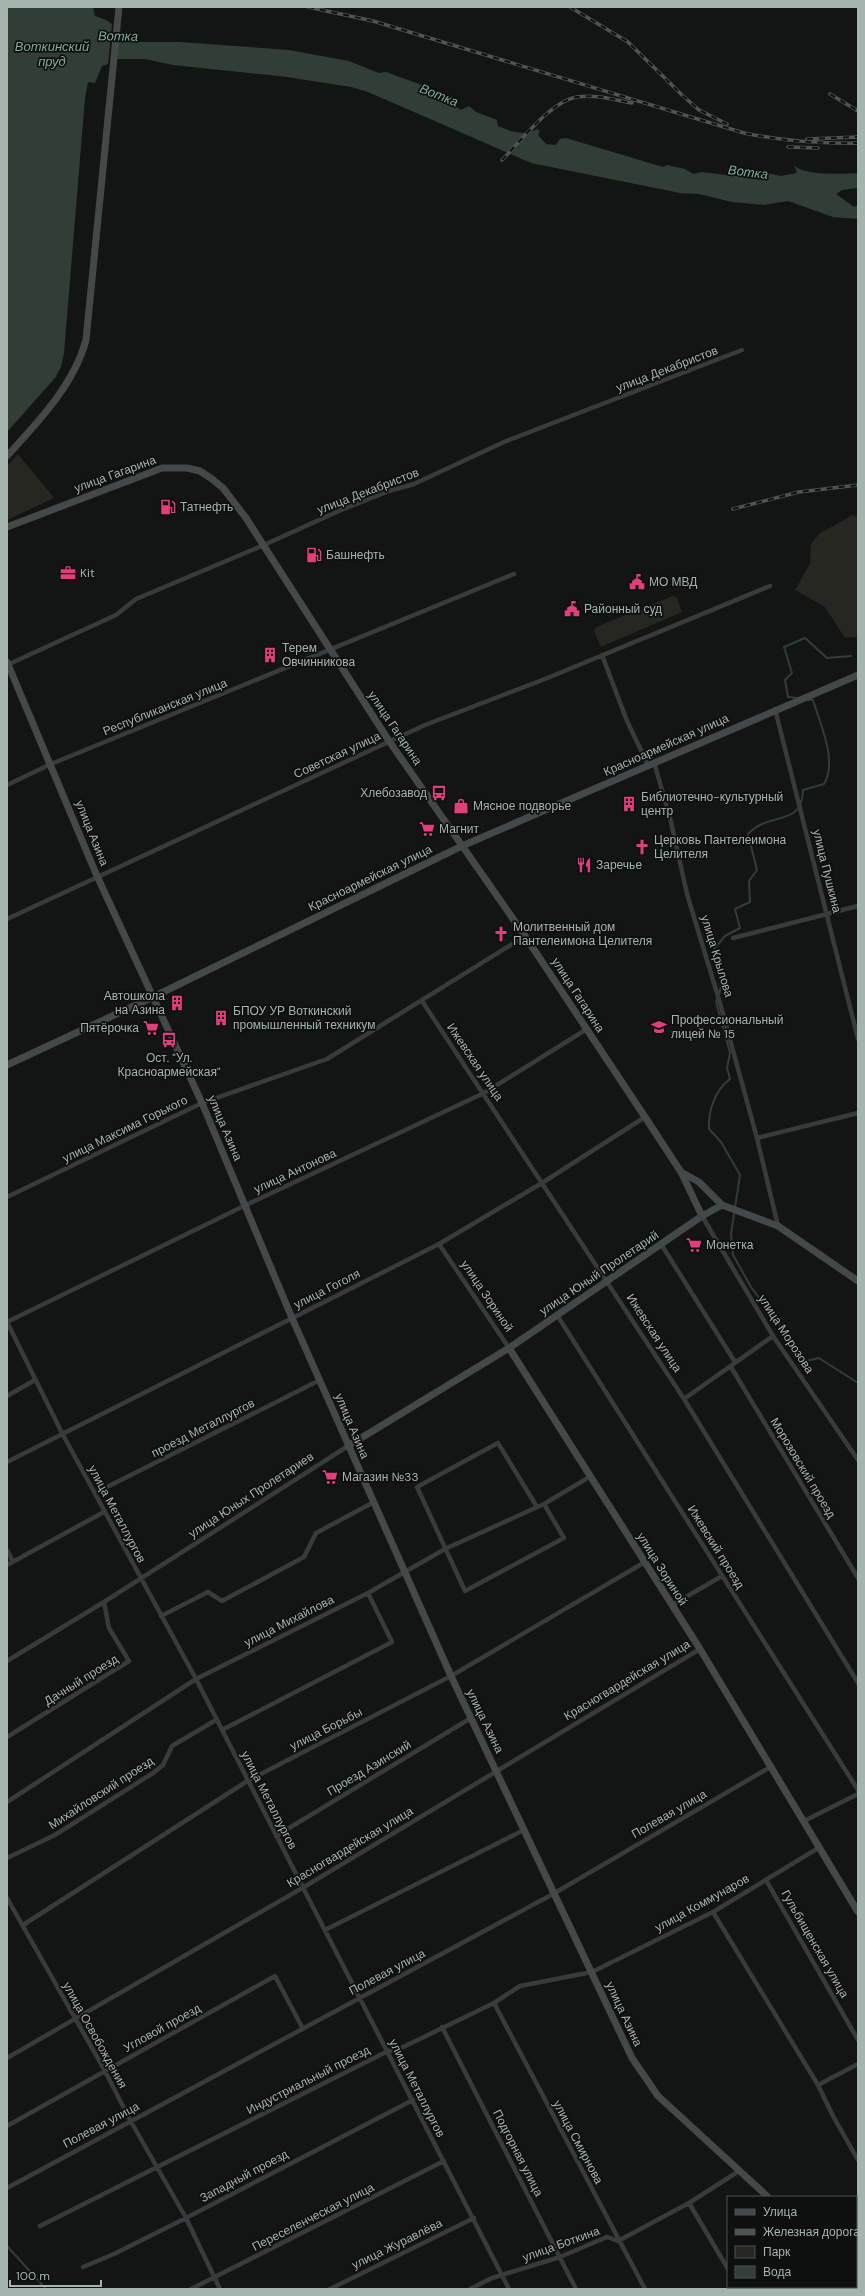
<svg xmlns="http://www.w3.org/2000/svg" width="865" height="2296" font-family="'DM Sans',sans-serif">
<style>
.green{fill:#262720}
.water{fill:#303e36}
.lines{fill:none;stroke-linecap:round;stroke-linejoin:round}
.stream{stroke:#303e36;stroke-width:2}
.street{stroke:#373b3b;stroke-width:4.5}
.secondary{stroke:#434948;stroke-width:7}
.rail-casing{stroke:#4e5453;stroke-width:3.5}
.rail{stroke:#0e1010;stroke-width:2;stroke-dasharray:6;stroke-linecap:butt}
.labels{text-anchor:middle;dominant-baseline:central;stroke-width:3.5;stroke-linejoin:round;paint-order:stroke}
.street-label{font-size:12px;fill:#a6b4af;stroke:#0e1010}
.poi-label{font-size:12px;fill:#a6b4af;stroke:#0e1010;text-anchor:start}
.water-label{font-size:13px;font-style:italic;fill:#80ad93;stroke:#0e1010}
</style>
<rect width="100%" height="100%" fill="#131515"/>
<path class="green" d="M 18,454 L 54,498 L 7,520 L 7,466 Z
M 853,515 L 858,517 L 858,637 L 845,638 L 825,607 L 795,590 L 810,563 L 811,544 L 820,533 Z
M 673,596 L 677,598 L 682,612 L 601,647 L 594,631 L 596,627 Z"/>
<path class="water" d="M 7,7 L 93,7 L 95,16 L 106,20 L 112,24 L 108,64 L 102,66 L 95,83 L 88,82 L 85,98 L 64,353 L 61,367 L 55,378 L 7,432 Z
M 117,42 L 179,42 L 289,50 L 349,61 L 379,73 L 386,72 L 430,88 L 445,99 L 453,101 L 455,106 L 461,110 L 469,106 L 476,112 L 497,120 L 498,126 C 512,132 523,136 537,129 L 540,131 L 538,135 L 546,144 L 556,145 L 560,139 L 566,138 L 663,167 L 667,165 L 685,169 L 693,174 L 702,172 L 735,176 L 760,175 L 761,172 L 781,176 L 797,173 L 794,165 C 803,176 844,174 858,173 L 858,188 L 842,190 L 836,194 L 854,207 L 858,205 L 858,219 L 833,217 L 788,201 L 764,205 L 732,202 L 699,194 L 680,193 L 531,163 L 368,92 L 351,87 L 287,77 L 173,65 L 145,59 L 115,59 Z"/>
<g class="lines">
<path class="stream" d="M 798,698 L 788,697 L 785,680 L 792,673 L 784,647 L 805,638 L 827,658 L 851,656
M 719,995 L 721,986 L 714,949 L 725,936 L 740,928 L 735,909 L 750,902 L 749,881 L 757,870 L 748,834 C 771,810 802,828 803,790 L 824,784 C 838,761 820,724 813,700 L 808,700
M 717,999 L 716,1002 L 730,1053 L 727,1068 L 730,1079 C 715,1090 708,1111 709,1129 L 721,1142 L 740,1175 L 731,1234 L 733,1255 L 751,1287 L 806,1361 L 819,1358 L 858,1383
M 7,2246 L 46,2289"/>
<path class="street" d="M 602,655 L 627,721 L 648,765
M 7,665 L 116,615 L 136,599 L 264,545 L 341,510 L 389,491 L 414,484 L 504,442 L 742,350
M 775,709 L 858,1039
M 654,762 L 671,822 L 687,894 L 720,1003 L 757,1138 L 778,1226
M 7,785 L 51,764 L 514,574
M 7,919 L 425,725 L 545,679 L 770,586
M 733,938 L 858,906
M 422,1001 L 684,1399 L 858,1683
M 757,1138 L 858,1113
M 7,1197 L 202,1103 L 327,1059 L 525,936
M 702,1216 L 773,1336 L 858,1460
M 439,1244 L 509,1348
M 661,1244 L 735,1362
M 557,1315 L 858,1790
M 7,1322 L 62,1433 L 196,1679 L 509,2289
M 7,1322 L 246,1205 L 484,1093 L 587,1029
M 731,1367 L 858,1578
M 7,1396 L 35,1380
M 684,1399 L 773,1336
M 7,1462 L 439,1244 L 542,1183 L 645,1117
M 95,1493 L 320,1380
M 537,1507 L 498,1443 L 417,1487 L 465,1591 L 564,1538 L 544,1504
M 7,1550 L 13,1562
M 7,1565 L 104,1512
M 672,1605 L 722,1576
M 161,1616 L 208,1592 L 222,1601 L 304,1557 L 316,1533 L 374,1502
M 7,1661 L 104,1602 L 348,1446
M 222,1730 L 392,1642 L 368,1593
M 7,1737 L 129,1661 L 109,1628 L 104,1602
M 7,1802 L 196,1679 L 368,1593 L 445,1549 L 544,1504 L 591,1476
M 804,1821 L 858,1794
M 276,1836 L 471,1718
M 7,1858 L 55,1835 L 153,1773 L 163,1765 L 172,1746 L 216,1720
M 766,1880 L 858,2040
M 7,1898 L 105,2071 L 130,2120 L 186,2218 L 220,2289
M 713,1912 L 818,2085 L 833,2116 L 858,2160
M 23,1925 L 249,1780 L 451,1676 L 645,1562
M 325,1930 L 524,1830
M 494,2003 L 645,2289
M 442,2027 L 576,2289
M 7,2058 L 304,1887 L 700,1649
M 818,2085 L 858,2064
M 7,2126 L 275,1976 L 303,2029
M 7,2188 L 553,1894 L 772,1766
M 689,2203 L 728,2269
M 40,2226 L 388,2051 L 395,2051 L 494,2003 L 520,1986 L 592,1972 L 713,1912 L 820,1847
M 83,2267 L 114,2254 L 186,2218 L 413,2100
M 739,2287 L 740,2289
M 191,2289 L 444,2161
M 330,2289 L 474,2218
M 470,2289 L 492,2278 L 560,2257 L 607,2237 L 618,2241 L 689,2203 L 739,2171
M 805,2289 L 809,2287"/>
<path class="secondary" d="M 7,456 C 38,422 74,385 86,340 L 119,7
M 7,527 L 162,468 L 187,468 L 200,471 L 212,479 L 223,488 L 246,518 L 389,741 L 525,936 L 645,1117 L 681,1172 L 702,1216 L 722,1205 L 699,1182 L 681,1172
M 7,662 L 97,876 L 202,1103 L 292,1318 L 451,1676 L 632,2058 L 658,2096 L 768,2197
M 7,1065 L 153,997 L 462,846 L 858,675
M 722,1205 L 778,1226 L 858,1281
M 509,1348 L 700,1649 L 858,1912
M 348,1446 L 509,1348 L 702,1216
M 856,2277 L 858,2279"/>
<defs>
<path id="rail" d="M 308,7 L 373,21 L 744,133 C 783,141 819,144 858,143
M 570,7 L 628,42 L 682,95 L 699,110 L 727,124
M 830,94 L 858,111
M 807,139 L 858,137
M 788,147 L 818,148
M 502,160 C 521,141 551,101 577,97 C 596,94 614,100 632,103
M 733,509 L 799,492 L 858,485"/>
</defs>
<use href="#rail" class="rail-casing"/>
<use href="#rail" class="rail"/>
</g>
<defs>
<symbol id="fuel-bare" viewBox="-9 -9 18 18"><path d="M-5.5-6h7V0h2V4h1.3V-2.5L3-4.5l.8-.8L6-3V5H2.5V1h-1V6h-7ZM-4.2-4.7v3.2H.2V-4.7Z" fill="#e23e79" stroke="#0e1010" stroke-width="2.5" paint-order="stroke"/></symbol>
<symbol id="office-bare" viewBox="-9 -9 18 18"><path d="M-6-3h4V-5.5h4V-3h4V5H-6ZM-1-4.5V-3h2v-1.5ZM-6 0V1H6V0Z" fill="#e23e79" stroke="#0e1010" stroke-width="2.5" paint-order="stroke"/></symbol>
<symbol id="civic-bare" viewBox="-9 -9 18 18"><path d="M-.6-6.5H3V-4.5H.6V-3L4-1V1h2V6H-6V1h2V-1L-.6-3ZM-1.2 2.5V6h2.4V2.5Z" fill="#e23e79" stroke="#0e1010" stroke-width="2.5" paint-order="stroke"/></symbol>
<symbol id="building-bare" viewBox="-9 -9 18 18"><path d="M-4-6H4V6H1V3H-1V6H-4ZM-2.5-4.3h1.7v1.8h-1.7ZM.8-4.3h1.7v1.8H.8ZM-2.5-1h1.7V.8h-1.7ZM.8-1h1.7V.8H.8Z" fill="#e23e79" stroke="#0e1010" stroke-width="2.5" paint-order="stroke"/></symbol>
<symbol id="bus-bare" viewBox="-9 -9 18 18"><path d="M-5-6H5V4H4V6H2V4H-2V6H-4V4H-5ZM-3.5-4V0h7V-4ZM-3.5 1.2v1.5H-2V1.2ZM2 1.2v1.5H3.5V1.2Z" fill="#e23e79" stroke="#0e1010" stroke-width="2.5" paint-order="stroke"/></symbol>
<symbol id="shop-bare" viewBox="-9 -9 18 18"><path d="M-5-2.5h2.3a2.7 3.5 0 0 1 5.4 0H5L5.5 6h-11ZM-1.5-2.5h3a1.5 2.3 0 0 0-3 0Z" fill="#e23e79" stroke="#0e1010" stroke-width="2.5" paint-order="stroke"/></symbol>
<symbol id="supermarket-bare" viewBox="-9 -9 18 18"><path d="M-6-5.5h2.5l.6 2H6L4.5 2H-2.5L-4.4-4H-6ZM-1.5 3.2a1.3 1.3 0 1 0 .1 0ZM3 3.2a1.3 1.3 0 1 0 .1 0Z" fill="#e23e79" stroke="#0e1010" stroke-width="2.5" paint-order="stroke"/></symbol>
<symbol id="church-bare" viewBox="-9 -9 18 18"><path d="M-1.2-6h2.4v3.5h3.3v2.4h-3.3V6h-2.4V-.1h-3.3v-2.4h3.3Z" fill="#e23e79" stroke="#0e1010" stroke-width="2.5" paint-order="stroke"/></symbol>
<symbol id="restaurant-bare" viewBox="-9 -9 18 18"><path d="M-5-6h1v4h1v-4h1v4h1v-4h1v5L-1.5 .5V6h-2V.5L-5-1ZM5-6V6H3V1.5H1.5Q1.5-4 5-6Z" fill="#e23e79" stroke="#0e1010" stroke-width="2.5" paint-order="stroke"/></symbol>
<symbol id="university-bare" viewBox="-9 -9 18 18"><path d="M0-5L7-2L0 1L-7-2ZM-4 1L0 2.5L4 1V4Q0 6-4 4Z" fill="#e23e79" stroke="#0e1010" stroke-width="2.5" paint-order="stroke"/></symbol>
</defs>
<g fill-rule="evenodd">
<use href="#fuel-bare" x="157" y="496" width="22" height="22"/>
<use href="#fuel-bare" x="303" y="544" width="22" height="22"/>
<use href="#office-bare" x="57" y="562" width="22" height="22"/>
<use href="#civic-bare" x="626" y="571" width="22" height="22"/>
<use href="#civic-bare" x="561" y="598" width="22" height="22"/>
<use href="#building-bare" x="259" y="644" width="22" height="22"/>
<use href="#bus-bare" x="428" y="782" width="22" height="22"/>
<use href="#building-bare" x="618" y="793" width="22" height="22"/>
<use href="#shop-bare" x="450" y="795" width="22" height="22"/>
<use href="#supermarket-bare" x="416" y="818" width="22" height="22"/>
<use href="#church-bare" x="631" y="836" width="22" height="22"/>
<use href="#restaurant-bare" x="573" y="854" width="22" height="22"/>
<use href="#church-bare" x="490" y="923" width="22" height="22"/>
<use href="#building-bare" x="166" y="992" width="22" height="22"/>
<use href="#building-bare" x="210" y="1007" width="22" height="22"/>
<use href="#university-bare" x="648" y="1016" width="22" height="22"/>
<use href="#supermarket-bare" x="140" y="1017" width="22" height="22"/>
<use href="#bus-bare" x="158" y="1029" width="22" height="22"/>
<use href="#supermarket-bare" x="683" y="1234" width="22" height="22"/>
<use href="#supermarket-bare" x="319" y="1466" width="22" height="22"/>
</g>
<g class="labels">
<g class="street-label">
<text transform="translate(667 369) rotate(-21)">улица Декабристов</text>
<text transform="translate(115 474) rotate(-20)">улица Гагарина</text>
<text transform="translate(368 491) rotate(-21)">улица Декабристов</text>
<text transform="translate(165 707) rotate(-22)">Республиканская улица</text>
<text transform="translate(395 728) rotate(56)">улица Гагарина</text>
<text transform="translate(666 745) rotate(-24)">Красноармейская улица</text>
<text transform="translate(337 755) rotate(-25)">Советская улица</text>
<text transform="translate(92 833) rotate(68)">улица Азина</text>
<text transform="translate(827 871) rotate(76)">улица Пушкина</text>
<text transform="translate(370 878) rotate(-26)">Красноармейская улица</text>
<text transform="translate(717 956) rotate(73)">улица Крылова</text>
<text transform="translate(578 995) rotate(57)">улица Гагарина</text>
<text transform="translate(475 1062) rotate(56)">Ижевская улица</text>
<text transform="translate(225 1128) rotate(67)">улица Азина</text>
<text transform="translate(125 1129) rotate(-26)">улица Максима Горького</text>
<text transform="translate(295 1171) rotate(-25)">улица Антонова</text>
<text transform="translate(599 1273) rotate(-34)">улица Юный Пролетарий</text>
<text transform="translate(327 1289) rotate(-27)">улица Гоголя</text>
<text transform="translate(487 1296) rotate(56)">улица Зориной</text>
<text transform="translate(654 1333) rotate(57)">Ижевская улица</text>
<text transform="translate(786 1334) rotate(57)">улица Морозова</text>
<text transform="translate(352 1426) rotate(67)">улица Азина</text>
<text transform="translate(203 1428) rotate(-27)">проезд Металлургов</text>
<text transform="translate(803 1468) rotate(59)">Морозовский проезд</text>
<text transform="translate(251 1495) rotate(-33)">улица Юных Пролетариев</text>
<text transform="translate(117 1514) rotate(62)">улица Металлургов</text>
<text transform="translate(716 1547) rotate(58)">Ижевский проезд</text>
<text transform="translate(662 1569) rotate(58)">улица Зориной</text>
<text transform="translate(289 1621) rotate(-27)">улица Михайлова</text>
<text transform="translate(81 1680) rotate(-32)">Дачный проезд</text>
<text transform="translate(627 1680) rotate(-31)">Красногвардейская улица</text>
<text transform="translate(485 1721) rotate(64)">улица Азина</text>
<text transform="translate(326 1729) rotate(-27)">улица Борьбы</text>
<text transform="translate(369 1768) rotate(-31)">Проезд Азинский</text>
<text transform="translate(101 1793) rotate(-33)">Михайловский проезд</text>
<text transform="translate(269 1800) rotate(63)">улица Металлургов</text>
<text transform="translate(669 1814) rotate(-30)">Полевая улица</text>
<text transform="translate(350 1847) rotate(-31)">Красногвардейская улица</text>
<text transform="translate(702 1903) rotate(-29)">улица Коммунаров</text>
<text transform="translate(815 1944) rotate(60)">Гульбищенская улица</text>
<text transform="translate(387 1972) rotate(-28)">Полевая улица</text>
<text transform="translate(624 2014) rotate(65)">улица Азина</text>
<text transform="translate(162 2028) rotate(-29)">Угловой проезд</text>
<text transform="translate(95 2035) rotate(61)">улица Освобождения</text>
<text transform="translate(308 2080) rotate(-27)">Индустриальный проезд</text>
<text transform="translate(417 2088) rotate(63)">улица Металлургов</text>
<text transform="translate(101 2125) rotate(-28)">Полевая улица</text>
<text transform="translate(578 2142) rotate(62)">улица Смирнова</text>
<text transform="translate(518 2153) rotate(63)">Подгорная улица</text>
<text transform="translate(244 2176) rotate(-28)">Западный проезд</text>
<text transform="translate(313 2217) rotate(-27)">Переселенческая улица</text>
<text transform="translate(397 2244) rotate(-26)">улица Журавлёва</text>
<text transform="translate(561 2244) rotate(-20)">улица Боткина</text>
</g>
<g class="poi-label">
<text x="180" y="507">Татнефть</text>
<text x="326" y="555">Башнефть</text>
<text x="80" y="573">Kit</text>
<text x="649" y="582">МО МВД</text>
<text x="584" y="609">Районный суд</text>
<text x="282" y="648">Терем<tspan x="282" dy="14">Овчинникова</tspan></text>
<text x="427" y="793" text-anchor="end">Хлебозавод</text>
<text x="641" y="797">Библиотечно-культурный<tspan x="641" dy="14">центр</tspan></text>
<text x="473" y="806">Мясное подворье</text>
<text x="439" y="829">Магнит</text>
<text x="654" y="840">Церковь Пантелеимона<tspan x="654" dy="14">Целителя</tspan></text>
<text x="596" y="865">Заречье</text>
<text x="513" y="927">Молитвенный дом<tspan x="513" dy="14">Пантелеимона Целителя</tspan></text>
<text x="165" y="996" text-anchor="end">Автошкола<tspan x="165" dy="14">на Азина</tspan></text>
<text x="233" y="1011">БПОУ УР Воткинский<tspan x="233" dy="14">промышленный техникум</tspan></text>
<text x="671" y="1020">Профессиональный<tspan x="671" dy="14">лицей № 15</tspan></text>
<text x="139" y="1028" text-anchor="end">Пятёрочка</text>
<text x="169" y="1058" text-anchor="middle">Ост. "Ул.<tspan x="169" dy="14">Красноармейская"</tspan></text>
<text x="706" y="1245">Монетка</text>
<text x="342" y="1477">Магазин №33</text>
</g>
<g class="water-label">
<text transform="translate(118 36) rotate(1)">Вотка</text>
<text x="52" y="46">Воткинский<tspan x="52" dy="15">пруд</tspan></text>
<text transform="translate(439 95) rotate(22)">Вотка</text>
<text transform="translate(748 172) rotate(7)">Вотка</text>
</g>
</g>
<rect width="865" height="2296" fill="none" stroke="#a6b4af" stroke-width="16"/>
<rect x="727" y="2196" width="130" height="92" fill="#0e1010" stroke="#4b5250"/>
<rect x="735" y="2209" width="20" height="6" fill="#434948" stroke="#4b5250"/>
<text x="763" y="2216" font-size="12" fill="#a6b4af">Улица</text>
<rect x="735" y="2229" width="20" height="6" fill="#4e5453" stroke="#4b5250"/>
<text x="763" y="2236" font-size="12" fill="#a6b4af">Железная дорога</text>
<rect x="735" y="2246" width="20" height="12" fill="#262720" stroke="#4b5250"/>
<text x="763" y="2256" font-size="12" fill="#a6b4af">Парк</text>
<rect x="735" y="2266" width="20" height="12" fill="#303e36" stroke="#4b5250"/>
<text x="763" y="2276" font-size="12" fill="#a6b4af">Вода</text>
<path d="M10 2280v6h91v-6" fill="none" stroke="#a6b4af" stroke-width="2"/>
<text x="16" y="2280" font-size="12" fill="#a6b4af" stroke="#0e1010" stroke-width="3" paint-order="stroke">100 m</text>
</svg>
